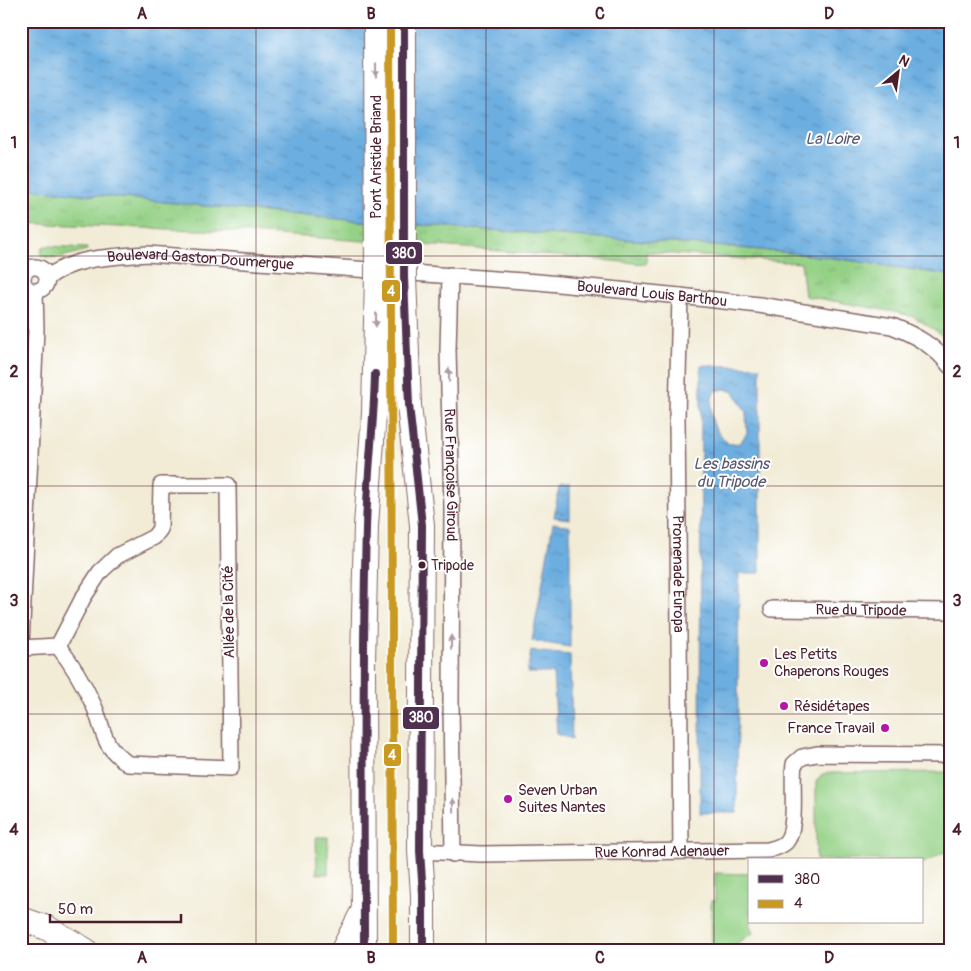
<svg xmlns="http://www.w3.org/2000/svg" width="971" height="971" font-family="Pangolin,sans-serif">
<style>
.grass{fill:#94d186;stroke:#6f7858}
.park{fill:url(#park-tufts);stroke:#6f7858}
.water{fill:url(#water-ripples);stroke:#5b6686;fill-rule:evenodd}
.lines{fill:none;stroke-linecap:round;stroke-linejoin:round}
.street-casing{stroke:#856767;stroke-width:18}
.primary-casing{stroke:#856767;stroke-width:26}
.street{stroke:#fff;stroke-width:15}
.primary{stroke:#fff;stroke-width:24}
.primary-bridge-casing{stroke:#856767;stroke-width:26;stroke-linecap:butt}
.primary-bridge{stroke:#fff;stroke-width:24}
.bus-1-casing{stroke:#fff;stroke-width:11}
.bus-2-casing{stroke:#fff;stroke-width:11}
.bus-1{stroke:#4f304e;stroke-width:8}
.bus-2{stroke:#c99920;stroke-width:8}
.oneway{fill:#ae9aa0}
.grid{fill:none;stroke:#4a1f2b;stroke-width:1;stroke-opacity:0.55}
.bus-dot{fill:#4a1f2b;stroke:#fff;stroke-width:2}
.poi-dot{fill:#b5179e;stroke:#fff;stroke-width:2}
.labels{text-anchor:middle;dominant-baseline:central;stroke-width:4;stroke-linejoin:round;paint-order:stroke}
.bus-label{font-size:14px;fill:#4a1f2b;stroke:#fff;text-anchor:start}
.street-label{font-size:15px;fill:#4a1f2b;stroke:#fff}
.poi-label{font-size:15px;fill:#4a1f2b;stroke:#fff;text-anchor:start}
.water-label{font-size:16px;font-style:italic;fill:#585873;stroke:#fff}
.line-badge{stroke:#fff;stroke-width:2}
.badge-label{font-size:14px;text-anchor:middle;font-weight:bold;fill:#fff}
.neatline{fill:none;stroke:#4a1f2b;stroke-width:2}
.grid-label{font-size:16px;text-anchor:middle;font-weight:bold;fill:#4a1f2b}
</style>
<defs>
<pattern id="park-tufts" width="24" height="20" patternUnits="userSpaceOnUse" patternTransform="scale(1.25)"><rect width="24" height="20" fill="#94d186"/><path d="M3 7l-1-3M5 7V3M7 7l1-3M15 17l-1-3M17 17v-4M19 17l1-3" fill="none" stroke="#81b374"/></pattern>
<pattern id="water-ripples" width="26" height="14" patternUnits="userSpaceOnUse" patternTransform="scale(1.25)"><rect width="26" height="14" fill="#6caee0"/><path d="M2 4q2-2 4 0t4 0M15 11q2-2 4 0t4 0" fill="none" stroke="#5b8db6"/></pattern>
</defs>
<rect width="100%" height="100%" fill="#fff"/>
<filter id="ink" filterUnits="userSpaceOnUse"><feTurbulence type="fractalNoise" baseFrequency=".02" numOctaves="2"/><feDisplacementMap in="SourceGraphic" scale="10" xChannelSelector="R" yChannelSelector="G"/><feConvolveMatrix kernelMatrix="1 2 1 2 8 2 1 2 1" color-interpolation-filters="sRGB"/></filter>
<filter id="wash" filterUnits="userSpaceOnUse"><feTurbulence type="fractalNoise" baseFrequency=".0096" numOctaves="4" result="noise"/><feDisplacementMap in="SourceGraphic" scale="20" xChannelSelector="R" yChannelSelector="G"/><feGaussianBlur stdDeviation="1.12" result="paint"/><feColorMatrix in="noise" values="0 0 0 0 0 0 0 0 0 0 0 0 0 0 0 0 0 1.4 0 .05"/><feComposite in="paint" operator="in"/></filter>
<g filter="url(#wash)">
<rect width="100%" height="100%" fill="#f2ecd7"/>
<path class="grass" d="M 45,246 L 48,246 L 87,248 L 87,250 C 76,253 49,262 41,255 L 42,248 Z
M 950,772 L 950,849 L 922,864 L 922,860 L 816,860 L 816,782 L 821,775 L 827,773 Z
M 316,837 L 328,837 L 328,874 L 317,874 Z
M 715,873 L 750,874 L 750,922 L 752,922 L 749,923 L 753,933 L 734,945 L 730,950 L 712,950 L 711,901 L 715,901 Z"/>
<path class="park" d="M 21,188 L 349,220 L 730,247 L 820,256 L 950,275 L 950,342 L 935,330 L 914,317 L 895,312 L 805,296 L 801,263 L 646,252 L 646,264 L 466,248 L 219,231 L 21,223 Z"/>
<path class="water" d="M 21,21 L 950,21 L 950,275 L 820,256 L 730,247 L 349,220 L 21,188 Z
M 701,365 L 760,367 L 760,573 L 739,573 L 737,813 L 700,813 ZM 725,389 L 734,392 L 746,412 L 747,433 L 740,443 L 729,444 C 725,440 720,436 717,431 C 710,421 709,401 715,391 Z
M 559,487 L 570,487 L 570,519 L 554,517 Z
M 553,523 L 570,526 L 570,647 L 532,641 Z
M 531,651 L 570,655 L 572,739 L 557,734 L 553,673 L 527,673 Z"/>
</g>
<g filter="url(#ink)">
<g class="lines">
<defs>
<g id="street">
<circle cx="35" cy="279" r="12"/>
<path id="s1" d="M 450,275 L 448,350 L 452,508 L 451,700 L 453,854"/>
<path id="s2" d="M 47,278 C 75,256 113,257 147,254 L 538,282 L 680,296 L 759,305 L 892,326 C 915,335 935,346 950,366"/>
<path id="s3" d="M 680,296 L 677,417 L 681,851"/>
<path d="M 161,485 L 228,485 L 231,768 L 128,764 C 100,743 106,734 94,706 C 84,684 73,665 58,646 L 83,598 L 100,572 L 117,556 L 154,537 L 160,529 Z"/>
<path id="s4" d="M 772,609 L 950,611"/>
<path d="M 21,644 L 36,329 L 35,292"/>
<path d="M 21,648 L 58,646"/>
<path id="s5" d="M 420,851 L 481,854 L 768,850 C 775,848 781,847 786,842 C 798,828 791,783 794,764 L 802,757 L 817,754 L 950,755"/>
</g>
<path id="primary" d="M 409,405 L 422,525 L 420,851 L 423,894 L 423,950
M 21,919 L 47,928 L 85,950
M 343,950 L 361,915
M 364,950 L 363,662 L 366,526 L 374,413"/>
</defs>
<use href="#street" class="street-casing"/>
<use href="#primary" class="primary-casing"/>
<use href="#street" class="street"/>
<use href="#primary" class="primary"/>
<defs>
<path id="primary-bridge" d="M 404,21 L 404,277 L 409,405
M 374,413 L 377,275 L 376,21"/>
</defs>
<use href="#primary-bridge" class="primary-bridge-casing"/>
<use href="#primary-bridge" class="primary-bridge"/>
<defs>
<path id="bus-1" d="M 404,21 L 404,277 L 409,405 L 422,525 L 420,851 L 423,894 L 423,950
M 364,950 C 364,809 362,669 366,529 C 367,477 374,426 375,374"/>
<path id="bus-2" d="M 390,21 L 393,950"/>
</defs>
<use href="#bus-1" class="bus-1-casing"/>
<use href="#bus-2" class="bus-2-casing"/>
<use href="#bus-1" class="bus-1"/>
<use href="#bus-2" class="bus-2"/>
</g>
<defs><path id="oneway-solid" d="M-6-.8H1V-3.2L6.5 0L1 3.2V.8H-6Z" transform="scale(1.25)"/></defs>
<g class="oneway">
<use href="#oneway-solid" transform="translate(376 70) rotate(90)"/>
<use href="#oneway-solid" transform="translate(376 320) rotate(91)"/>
<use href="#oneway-solid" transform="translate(449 375) rotate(-91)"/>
<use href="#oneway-solid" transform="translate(451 642) rotate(-90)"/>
<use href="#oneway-solid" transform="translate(453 805) rotate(-91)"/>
</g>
</g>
<path class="grid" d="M 256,21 L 256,950M 486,21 L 486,950M 714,21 L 714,950M 21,256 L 950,256M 21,486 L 950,486M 21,714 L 950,714"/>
<circle class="bus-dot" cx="422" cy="565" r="4.5"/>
<g class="poi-dot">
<circle cx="764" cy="663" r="5"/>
<circle cx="784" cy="706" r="5"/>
<circle cx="885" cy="728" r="5"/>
<circle cx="508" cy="799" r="5"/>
</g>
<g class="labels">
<g class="bus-label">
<text x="431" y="565">Tripode</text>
</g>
<g class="street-label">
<text transform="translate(376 157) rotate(-90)">Pont Aristide Briand</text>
<text stroke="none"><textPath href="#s2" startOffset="158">Boulevard Gaston Doumergue</textPath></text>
<text stroke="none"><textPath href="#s2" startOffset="611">Boulevard Louis Barthou</textPath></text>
<text stroke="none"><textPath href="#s1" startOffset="200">Rue Françoise Giroud</textPath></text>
<text stroke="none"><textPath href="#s3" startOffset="278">Promenade Europa</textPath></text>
<text stroke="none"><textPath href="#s4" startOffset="89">Rue du Tripode</textPath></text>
<text transform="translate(229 612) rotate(-91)">Allée de la Cité</text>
<text stroke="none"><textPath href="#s5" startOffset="242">Rue Konrad Adenauer</textPath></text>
</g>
<g class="poi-label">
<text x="774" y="654">Les Petits<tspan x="774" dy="17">Chaperons Rouges</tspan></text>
<text x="794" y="706">Résidétapes</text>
<text x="875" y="728" text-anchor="end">France Travail</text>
<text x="518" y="790">Seven Urban<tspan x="518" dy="17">Suites Nantes</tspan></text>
</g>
<g class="water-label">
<text x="832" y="139">La Loire</text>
<text x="731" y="464">Les bassins<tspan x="731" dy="18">du Tripode</tspan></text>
</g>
</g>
<g class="line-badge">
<rect x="385" y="241" width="38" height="24" rx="5" fill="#4f304e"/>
<rect x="381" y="279" width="20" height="24" rx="5" fill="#c99920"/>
<rect x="402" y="706" width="38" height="24" rx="5" fill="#4f304e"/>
<rect x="383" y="743" width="19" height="24" rx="5" fill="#c99920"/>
</g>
<g class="badge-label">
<text x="404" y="258">380</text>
<text x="391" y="296">4</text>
<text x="421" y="722">380</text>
<text x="392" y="760">4</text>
</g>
<rect width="971" height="971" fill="none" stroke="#fff" stroke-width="55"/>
<rect x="748" y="858" width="175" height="65" fill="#ffffff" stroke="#b7a5aa"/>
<rect x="758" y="875" width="25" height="8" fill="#4f304e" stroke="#b7a5aa"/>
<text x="794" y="884" font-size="15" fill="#4a1f2b">380</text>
<rect x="758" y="900" width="25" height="8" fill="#c99920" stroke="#b7a5aa"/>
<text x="794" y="908" font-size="15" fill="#4a1f2b">4</text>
<g transform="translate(898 72) rotate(29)" stroke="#ffffff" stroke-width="4" paint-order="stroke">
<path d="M0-4L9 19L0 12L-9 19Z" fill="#4a1f2b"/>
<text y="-8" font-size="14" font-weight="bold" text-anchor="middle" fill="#4a1f2b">N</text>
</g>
<path d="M50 914v8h131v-8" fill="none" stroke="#4a1f2b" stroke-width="2.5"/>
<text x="58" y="914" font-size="15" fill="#4a1f2b" stroke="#ffffff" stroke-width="4" paint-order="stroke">50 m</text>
<rect x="28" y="28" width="916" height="916" class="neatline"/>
<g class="grid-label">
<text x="142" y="19">A</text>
<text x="371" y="19">B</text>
<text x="600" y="19">C</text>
<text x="829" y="19">D</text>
<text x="14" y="148">1</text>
<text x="957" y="148">1</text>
<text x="14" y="377">2</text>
<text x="957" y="377">2</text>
<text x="14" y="606">3</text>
<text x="957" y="606">3</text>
<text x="14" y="835">4</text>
<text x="957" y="835">4</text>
<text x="142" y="963">A</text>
<text x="371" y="963">B</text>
<text x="600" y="963">C</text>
<text x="829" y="963">D</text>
</g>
</svg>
